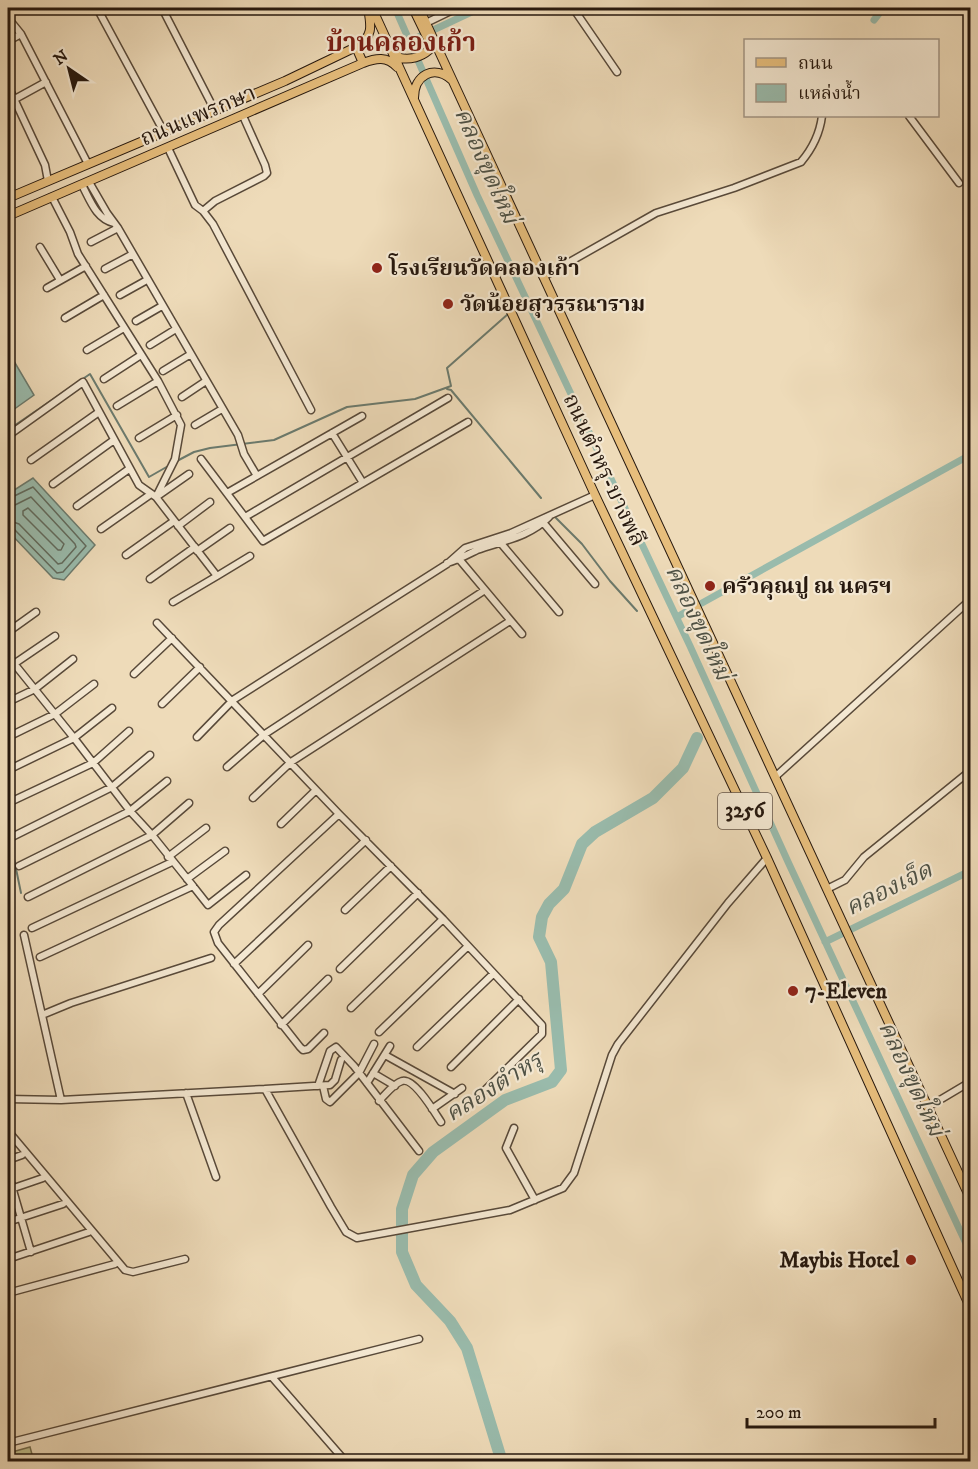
<svg xmlns="http://www.w3.org/2000/svg" width="978" height="1469" font-family="'IM FELL DW Pica','Noto Serif Thai',serif">
<style>
.green{fill:#bfbe8b;stroke:#726b4c;stroke-width:1.5}
.water{fill:#99bbac;stroke:#6b7a6d;stroke-width:1.5}
.lines{fill:none;stroke-linecap:round;stroke-linejoin:round}
.shore{stroke:#606a5d;stroke-width:1.5}
.stream{stroke:#6b7a6d;stroke-width:2}
.canal{stroke:#99bbac;stroke-width:7}
.river{stroke:#99bbac;stroke-width:12}
.minor-casing{stroke:#584939;stroke-width:9}
.major-casing{stroke:#26180e;stroke-width:10}
.minor{stroke:#f4e8d2;stroke-width:6}
.major{stroke:#e7be7c;stroke-width:8}
.poi-dot{fill:#8f2418;stroke:#f4e8d2;stroke-width:2}
.labels{text-anchor:middle;dominant-baseline:central;stroke-width:4.5;stroke-linejoin:round;paint-order:stroke}
.shield{fill:#f4e8d2;stroke:#645649;stroke-width:1.5}
.shield-label{font-size:21px;font-weight:bold;fill:#26180e}
.street-label{font-size:22px;fill:#26180e;stroke:#f4e8d2}
.poi-label{font-size:22px;font-weight:bold;fill:#26180e;stroke:#f4e8d2;text-anchor:start}
.water-label{font-size:24px;font-style:italic;fill:#4e5145;stroke:#f4e8d2}
.quarter-label{font-size:26px;font-weight:bold;fill:#7a1f14;stroke:#f4e8d2}
</style>
<rect width="100%" height="100%" fill="#eedbb9"/>
<filter id="stains"><feTurbulence type="fractalNoise" baseFrequency=".00333" numOctaves="4"/><feColorMatrix values="0 0 0 0 .2 0 0 0 0 .09 0 0 0 0 .02 0 0 0 .5 -.17"/></filter>
<radialGradient id="worn" r=".72"><stop offset=".6" stop-color="#630" stop-opacity="0"/><stop offset="1" stop-color="#630" stop-opacity=".3"/></radialGradient>
<path class="green" d="M 30,1447 L 33,1458 L 15,1461 L 12,1452 Z"/>
<path class="water" d="M 8,351 L 34,395 L 13,410 L 8,401 Z
M 33,478 L 95,545 L 64,580 L 53,578 L 8,531 L 8,494 Z"/>
<g class="lines">
<path class="shore" d="M 8,499 L 33,487 L 86,546 L 63,572 L 57,573 L 14,529 L 8,527
M 8,506 L 15,505 L 31,497 L 75,544 L 76,547 L 62,563 L 58,564 L 19,524 L 8,520
M 28,508 L 64,544 L 61,550 L 58,550 L 23,515 L 23,511 Z"/>
<path class="stream" d="M 513,310 L 526,298
M 447,389 L 451,390 L 541,498
M 8,430 L 90,374 L 149,477 L 170,465
M 175,462 L 194,452 L 210,448 L 274,440 L 347,407 L 415,399 L 451,386 L 447,368 L 508,314
M 556,518 L 582,544 L 610,581 L 637,611
M 8,830 L 21,893"/>
<path class="canal" d="M 395,8 L 477,195 L 690,646 L 789,864 L 970,1252
M 874,20 L 881,11 L 881,8
M 410,41 L 480,8
M 702,603 L 970,455
M 677,617 L 689,610
M 825,942 L 970,871"/>
<path class="river" d="M 502,1462 L 467,1348 L 450,1321 L 416,1285 L 402,1252 L 402,1209 L 413,1175 L 433,1152 L 505,1100 L 552,1082 L 561,1070 L 551,962 L 539,937 L 542,917 L 549,904 L 564,889 L 582,844 L 595,832 L 653,798 L 683,768 L 697,738"/>
<defs>
<path id="minor" d="M 97,8 L 164,132
M 162,8 L 215,111
M 573,8 L 617,72
M 8,18 L 21,34 L 88,164
M 426,23 L 457,8
M 8,41 L 21,34
M 8,86 L 45,165 L 48,181
M 15,99 L 46,82
M 243,116 L 265,165 L 267,173 L 264,176 L 215,201 L 203,211 L 213,224 L 311,410
M 909,116 L 959,183
M 168,148 L 195,205 L 203,211
M 89,182 L 107,213 L 118,228 L 238,435 L 244,454 L 257,476
M 82,185 C 90,200 96,219 114,223
M 52,197 L 70,232 L 78,254 L 158,381 L 181,425 L 175,459 L 156,497
M 91,242 L 118,228
M 40,247 L 60,280
M 105,269 L 133,254
M 543,277 L 656,213 L 734,188 L 801,162 C 812,149 820,132 822,116
M 47,288 L 86,266
M 120,295 L 147,280
M 65,318 L 104,295
M 136,321 L 162,306
M 150,345 L 176,329
M 87,350 L 124,328
M 163,371 L 191,354
M 104,379 L 141,355
M 182,397 L 206,381
M 117,406 L 158,381
M 195,425 L 222,409
M 332,433 L 363,483
M 9,435 L 83,382 L 139,485 L 156,497 L 217,576 L 173,602
M 139,438 L 177,415
M 201,459 L 263,541 L 468,422
M 31,460 L 99,412
M 53,484 L 114,440
M 227,493 L 362,416
M 159,495 L 189,474
M 77,506 L 129,469
M 245,517 L 448,398
M 541,520 L 595,584
M 178,526 L 210,502
M 101,529 L 151,494
M 499,541 L 559,612
M 197,551 L 230,528
M 126,555 L 174,521
M 459,559 L 522,634
M 447,563 C 458,560 467,555 477,550 C 502,541 530,537 549,517
M 217,576 L 250,556
M 150,579 L 195,547
M 157,623 L 339,814 L 443,919 L 542,1025 L 542,1034 L 484,1091
M 8,632 L 36,612
M 8,656 L 74,738 L 130,811 L 152,835 L 193,886 L 40,957
M 8,668 L 55,636
M 134,674 L 172,638
M 8,702 L 35,689 L 73,659
M 162,704 L 200,667
M 8,737 L 55,714 L 94,684
M 197,737 L 233,700 L 447,564 L 465,548 L 511,533 L 595,495
M 227,767 L 265,734 L 485,590
M 8,770 L 74,738 L 112,708
M 775,777 L 970,600
M 253,798 L 291,762 L 510,621
M 8,803 L 93,763 L 129,731
M 281,824 L 316,790
M 12,837 L 112,787 L 150,755
M 168,857 L 206,828
M 19,866 L 130,811 L 167,781
M 187,879 L 225,851
M 193,886 L 208,905 L 246,875
M 827,889 L 845,880 L 864,857 L 970,771
M 28,897 L 152,835 L 189,803
M 345,910 L 391,866
M 32,928 L 172,862
M 24,935 L 61,1100
M 234,964 L 366,840
M 340,969 L 418,893
M 258,994 L 308,945
M 351,1008 L 443,919
M 42,1015 L 71,1003 L 211,958
M 281,1025 L 328,979
M 379,1032 L 467,947
M 324,1033 L 308,1049 L 303,1050 L 300,1047 L 218,943 L 214,932 L 219,925 L 339,814
M 417,1047 L 493,974
M 385,1055 L 455,1094
M 451,1067 L 519,999
M 373,1073 L 395,1086
M 367,1083 L 390,1046
M 318,1086 L 330,1051 L 336,1047 L 354,1066 L 419,1151
M 323,1086 L 326,1099 L 330,1102 L 359,1073 L 374,1044
M 265,1089 L 330,1085 L 335,1080 L 341,1060
M 186,1093 L 216,1177
M 8,1099 L 61,1100 L 265,1089 L 331,1207 L 346,1232 L 357,1238 L 510,1210 L 563,1188 L 574,1173 L 612,1055 L 618,1044 L 728,903 L 767,858
M 379,1101 C 385,1095 394,1083 402,1081 C 414,1077 435,1113 441,1122
M 928,1107 L 970,1082
M 432,1109 L 462,1088
M 514,1128 L 506,1148 L 535,1200
M 8,1131 L 125,1270 L 133,1272 L 185,1259
M 8,1160 L 22,1155
M 8,1173 L 31,1252
M 8,1190 L 43,1178
M 8,1222 L 63,1204
M 8,1259 L 89,1232
M 8,1293 L 115,1264
M 272,1377 L 346,1462
M 8,1443 L 419,1339"/>
<path id="major" d="M 372,8 L 595,495 L 767,858 L 970,1307
M 419,8 L 970,1198
M 356,47 L 363,63
M 395,53 L 400,58 C 410,60 421,57 429,50 L 428,39 L 413,8
M 414,98 C 414,75 434,64 452,80
M 8,198 L 285,81 L 356,47 C 374,37 371,25 368,8
M 8,216 L 363,63 C 376,58 387,56 397,67"/>
</defs>
<use href="#minor" class="minor-casing"/>
<use href="#major" class="major-casing"/>
<use href="#minor" class="minor"/>
<use href="#major" class="major"/>
</g>
<g class="poi-dot">
<circle cx="377" cy="268" r="6"/>
<circle cx="448" cy="304" r="6"/>
<circle cx="710" cy="586" r="6"/>
<circle cx="793" cy="991" r="6"/>
<circle cx="911" cy="1260" r="6"/>
</g>
<g class="labels">
<rect class="shield" x="718" y="793" width="54" height="36" rx="4.5"/>
<g class="shield-label">
<text x="745" y="811">3256</text>
</g>
<g class="street-label">
<text transform="translate(198 116) rotate(-23)">ถนนแพรกษา</text>
<text transform="translate(604 470) rotate(65)">ถนนตำหรุ-บางพลี</text>
</g>
<g class="poi-label">
<text x="389" y="268">โรงเรียนวัดคลองเก้า</text>
<text x="460" y="304">วัดน้อยสุวรรณาราม</text>
<text x="722" y="586">ครัวคุณปู ณ นครฯ</text>
<text x="805" y="991">7-Eleven</text>
<text x="899" y="1260" text-anchor="end">Maybis Hotel</text>
</g>
<g class="water-label">
<text transform="translate(486 166) rotate(66)">คลองขุดใหม่</text>
<text transform="translate(698 623) rotate(65)">คลองขุดใหม่</text>
<text transform="translate(889 889) rotate(-26)">คลองเจ็ด</text>
<text transform="translate(911 1079) rotate(65)">คลองขุดใหม่</text>
<text transform="translate(494 1087) rotate(-32)">คลองตำหรุ</text>
</g>
<g class="quarter-label">
<text x="401" y="43">บ้านคลองเก้า</text>
</g>
</g>
<rect width="978" height="1469" fill="none" stroke="#eedbb9" stroke-width="30"/>
<rect x="9" y="9" width="960" height="1451" fill="none" stroke="#26180e" stroke-width="3"/>
<rect x="15" y="15" width="948" height="1439" fill="none" stroke="#26180e" stroke-width="1.5"/>
<rect x="744" y="39" width="195" height="78" fill="#f4e8d2" stroke="#a29584" stroke-width="1.5"/>
<rect x="756" y="58" width="30" height="9" fill="#e7be7c" stroke="#a29584" stroke-width="1.5"/>
<text x="798" y="69" font-size="18" fill="#26180e">ถนน</text>
<rect x="756" y="84" width="30" height="18" fill="#99bbac" stroke="#a29584" stroke-width="1.5"/>
<text x="798" y="99" font-size="18" fill="#26180e">แหล่งน้ำ</text>
<g transform="translate(69 69) rotate(325)" stroke="#f4e8d2" stroke-width="4.5" paint-order="stroke">
<path d="M0-4.5L10 22L0 15L-10 22Z" fill="#26180e"/>
<text y="-9" font-size="16" font-weight="bold" text-anchor="middle" fill="#26180e">N</text>
</g>
<path d="M747 1418v9h188v-9" fill="none" stroke="#26180e" stroke-width="3"/>
<text x="756" y="1418" font-size="18" fill="#26180e" stroke="#f4e8d2" stroke-width="4.5" paint-order="stroke">200 m</text>
<rect width="100%" height="100%" filter="url(#stains)"/>
<rect width="100%" height="100%" fill="url(#worn)"/>
</svg>
